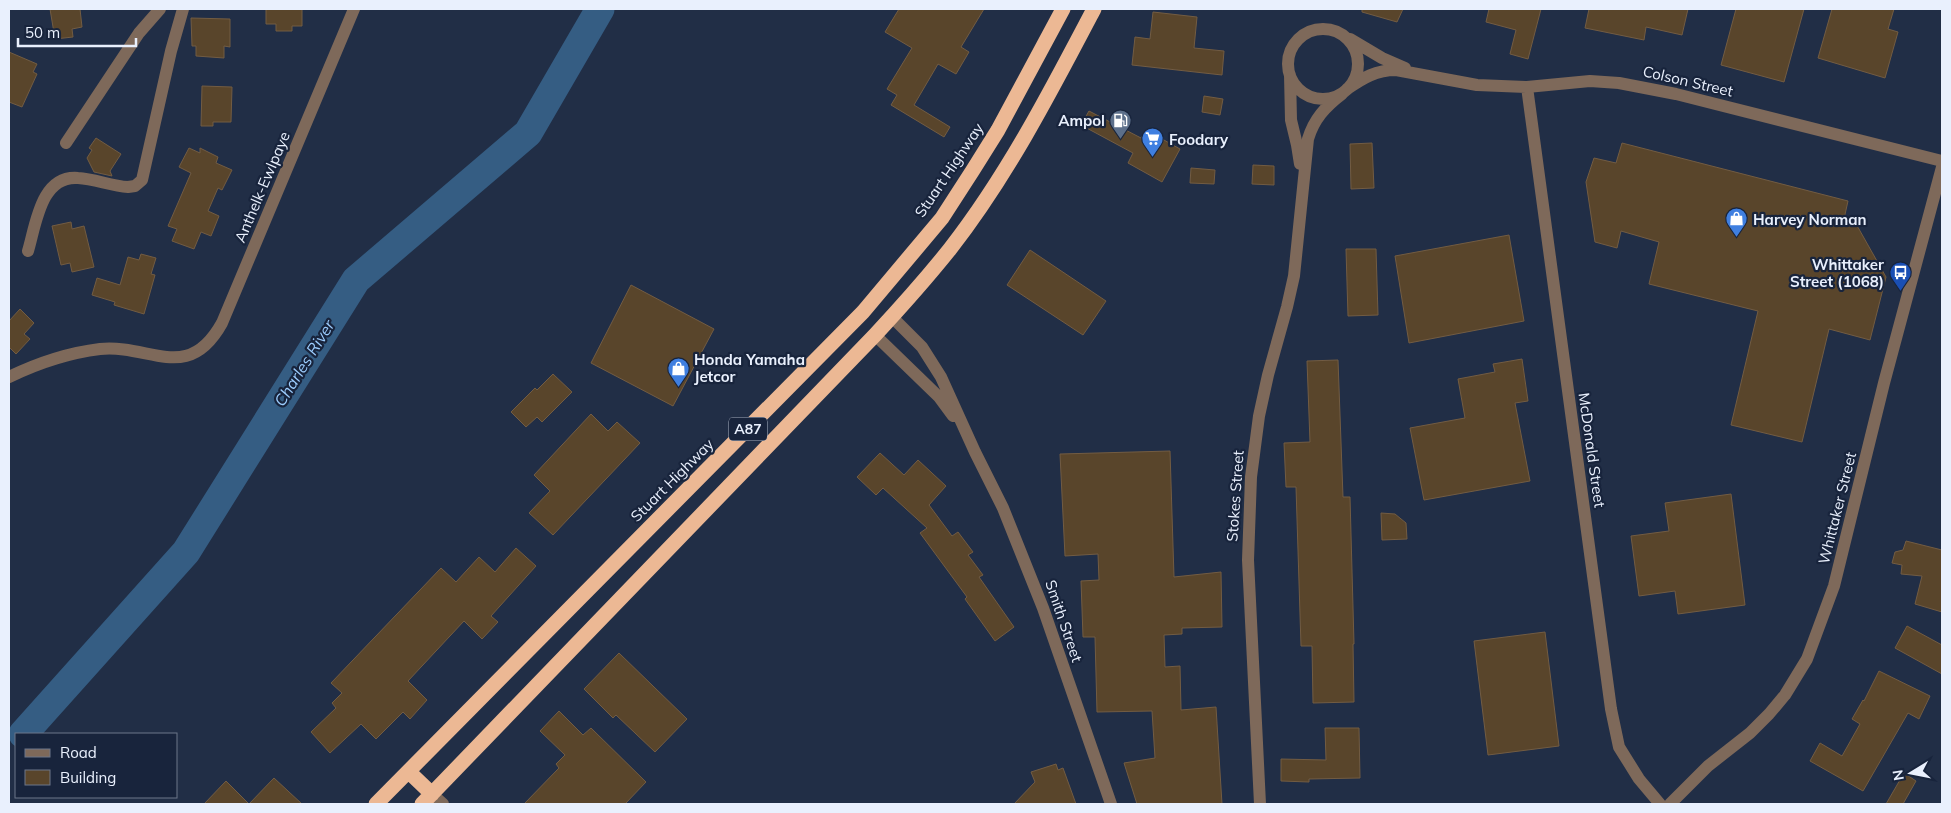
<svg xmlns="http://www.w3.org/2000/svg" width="1951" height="813" font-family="Mulish,sans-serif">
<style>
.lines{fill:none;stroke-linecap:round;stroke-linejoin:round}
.river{stroke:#355d83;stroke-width:29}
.building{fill:#59452b;stroke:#725c43}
.street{stroke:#7e695a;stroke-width:12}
.highway{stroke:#ecb894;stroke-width:15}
.labels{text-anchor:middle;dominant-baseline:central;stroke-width:4.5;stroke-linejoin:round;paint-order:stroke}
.shield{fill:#18243c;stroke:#aab3c3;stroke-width:1}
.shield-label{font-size:14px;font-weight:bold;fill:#e9f0fd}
.street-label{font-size:15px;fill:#e9f0fd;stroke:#18243c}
.poi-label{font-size:15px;font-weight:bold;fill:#e9f0fd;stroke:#18243c;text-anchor:start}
.water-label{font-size:16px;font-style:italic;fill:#9ccdfe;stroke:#18243c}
</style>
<rect width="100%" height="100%" fill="#212e46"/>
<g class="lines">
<path class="river" d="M 23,734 L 186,552 L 356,280 L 528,133 L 600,9"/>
</g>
<path class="building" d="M 50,9 L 80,9 L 82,27 L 72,29 L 73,37 L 55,39 Z
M 266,9 L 302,9 L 302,26 L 292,26 L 292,31 L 276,31 L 276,24 L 266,24 Z
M 899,9 L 984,9 L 961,47 L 969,52 L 956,74 L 938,64 L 914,105 L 950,127 L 944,137 L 891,105 L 897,95 L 887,89 L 912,48 L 885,32 Z
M 1362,9 L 1403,9 L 1397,22 L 1362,12 Z
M 1489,9 L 1541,9 L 1528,59 L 1510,54 L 1516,30 L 1486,22 Z
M 1589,9 L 1688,9 L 1682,35 L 1646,27 L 1644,40 L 1585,28 Z
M 1736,9 L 1804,9 L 1784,82 L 1721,65 Z
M 1832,9 L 1894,9 L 1888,29 L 1898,32 L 1885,78 L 1818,58 Z
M 1153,12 L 1197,17 L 1194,48 L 1224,51 L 1222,75 L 1132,65 L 1135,37 L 1150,39 Z
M 191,18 L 230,19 L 230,47 L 224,46 L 224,58 L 196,56 L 196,46 L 192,46 Z
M 9,52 L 37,64 L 33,72 L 37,74 L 22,107 L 9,102 Z
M 202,86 L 232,87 L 231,122 L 213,122 L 213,126 L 201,126 Z
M 1204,96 L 1223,99 L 1220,115 L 1202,112 Z
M 1089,111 L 1141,138 L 1146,130 L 1180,149 L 1162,182 L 1128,163 L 1133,153 L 1081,125 Z
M 96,138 L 121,154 L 110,171 L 112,176 L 94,172 L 87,158 L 92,150 L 89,148 Z
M 1372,143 L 1374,188 L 1351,189 L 1350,144 Z
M 1622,143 L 1848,201 L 1844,219 L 1855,222 L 1886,277 L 1870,340 L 1829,329 L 1802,442 L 1731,425 L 1758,311 L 1649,284 L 1659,242 L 1621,231 L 1617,248 L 1595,242 L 1586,182 L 1594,158 L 1616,163 Z
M 189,148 L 200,153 L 200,148 L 218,157 L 216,163 L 232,170 L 222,190 L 218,188 L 208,211 L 219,216 L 211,236 L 201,232 L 194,249 L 172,241 L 177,229 L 168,226 L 191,173 L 179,167 Z
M 1253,165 L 1274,166 L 1274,185 L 1252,184 Z
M 1191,168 L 1215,170 L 1214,184 L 1190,183 Z
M 71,222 L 72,229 L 84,226 L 94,267 L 72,272 L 70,263 L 61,265 L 52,226 Z
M 1509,235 L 1524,321 L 1409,343 L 1395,256 Z
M 1346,249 L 1376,249 L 1378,315 L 1348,316 Z
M 1030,250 L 1106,301 L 1083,335 L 1007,285 Z
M 141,254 L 156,258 L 151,274 L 155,275 L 144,314 L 114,305 L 115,302 L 92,295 L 97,278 L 120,285 L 128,257 L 139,260 Z
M 631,285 L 714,329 L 673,406 L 591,363 Z
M 20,309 L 34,323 L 24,334 L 30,339 L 16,354 L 9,347 L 9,321 Z
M 1522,359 L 1528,401 L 1515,403 L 1530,481 L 1424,500 L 1410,428 L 1465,418 L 1458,379 L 1495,372 L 1493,364 Z
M 1338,360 L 1343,497 L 1350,497 L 1354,644 L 1353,644 L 1354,702 L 1313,703 L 1312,646 L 1301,646 L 1296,487 L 1286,487 L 1284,443 L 1310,442 L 1307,361 Z
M 553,374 L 572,392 L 542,422 L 537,417 L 526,427 L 511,412 L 535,388 L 537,390 Z
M 591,414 L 608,431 L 617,422 L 640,443 L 553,535 L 529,513 L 550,491 L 534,475 Z
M 1170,451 L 1174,577 L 1221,572 L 1222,627 L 1182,628 L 1182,634 L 1164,635 L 1165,667 L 1180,666 L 1181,710 L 1216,707 L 1222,804 L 1137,804 L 1124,763 L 1155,758 L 1152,711 L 1097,712 L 1095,637 L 1083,637 L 1081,581 L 1099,580 L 1098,554 L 1065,556 L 1060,454 Z
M 880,453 L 904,475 L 918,460 L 946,486 L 929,505 L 952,536 L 958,532 L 973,552 L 968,555 L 983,575 L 979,577 L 1014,627 L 995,641 L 965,599 L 967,597 L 920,533 L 927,528 L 883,488 L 876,495 L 857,477 Z
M 1731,494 L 1745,605 L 1678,614 L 1675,591 L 1639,596 L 1631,536 L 1669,531 L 1665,503 Z
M 1381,513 L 1395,514 L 1406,523 L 1407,539 L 1382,540 Z
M 1906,541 L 1942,550 L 1942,612 L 1915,604 L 1922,576 L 1901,574 L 1902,565 L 1892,563 L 1895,552 L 1903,550 Z
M 516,548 L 536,566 L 491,616 L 498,622 L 482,639 L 464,621 L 408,681 L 427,700 L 410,719 L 403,712 L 376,739 L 361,724 L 330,753 L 311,732 L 336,708 L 332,703 L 342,693 L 331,683 L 441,568 L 456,582 L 479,557 L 495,572 Z
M 1907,626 L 1942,645 L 1942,674 L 1895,648 Z
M 1545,632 L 1559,746 L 1488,755 L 1474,641 Z
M 619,653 L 687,719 L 655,752 L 616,715 L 613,718 L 584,689 Z
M 1879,671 L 1930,696 L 1919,719 L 1908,713 L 1863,791 L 1810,761 L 1820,743 L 1842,756 L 1860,724 L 1852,719 L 1863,700 L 1864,701 Z
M 559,711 L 583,735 L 591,728 L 646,782 L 625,804 L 524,804 L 559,768 L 556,764 L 565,755 L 540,731 Z
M 1325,728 L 1359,728 L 1360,778 L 1309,779 L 1309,782 L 1281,781 L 1281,759 L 1326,760 Z
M 1056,764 L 1058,770 L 1063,768 L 1076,804 L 1014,804 L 1035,782 L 1031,772 Z
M 1904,773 L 1916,781 L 1903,804 L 1886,804 Z
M 274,778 L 302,804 L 204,804 L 226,781 L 249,804 Z"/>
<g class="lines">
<path class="street" d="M1288 64a35 35 0 1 1 70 0a35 35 0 1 1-70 0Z
M 1350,39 L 1382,58 L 1405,68
M 1290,75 L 1291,120 L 1297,145 L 1300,164
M 1527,87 L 1611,709 L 1619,747 L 1639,779 L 1660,804
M 1347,89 C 1363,78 1376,70 1396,70 L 1477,85 L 1527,87 L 1590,81 L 1619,83 L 1676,94 L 1942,161
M 66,143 L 139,33 L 160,9
M 28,251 C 36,224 41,175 78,178 C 95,179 111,186 128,187 L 135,186 L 142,180 L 171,51 L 183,9
M 892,317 L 922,347 L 941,377 L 975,452 L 1003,508 L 1043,608 L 1111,804
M 875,335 L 939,397 L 953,416
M 9,377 C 38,363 67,353 100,349 C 151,344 188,384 222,323 L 354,9
M 432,794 L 443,804
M 1260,804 L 1248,560 L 1251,477 L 1259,416 L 1268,375 L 1287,307 L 1294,276 L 1308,139 C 1314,119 1325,107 1342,94
M 1670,804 L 1708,766 L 1750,733 L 1769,714 L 1785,695 L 1807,659 L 1834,586 L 1884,383 L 1942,167"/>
<path class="highway" d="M 409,772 L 432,794
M 376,804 L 863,312 L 942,218 L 973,170 L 998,130 L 1063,9
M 422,804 L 875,335 C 901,307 926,279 950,249 C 1007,176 1051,91 1094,9"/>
</g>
<defs>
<symbol id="fuel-pin" viewBox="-11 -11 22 30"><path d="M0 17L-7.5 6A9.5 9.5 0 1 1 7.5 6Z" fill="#5c6f8a" stroke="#18243c"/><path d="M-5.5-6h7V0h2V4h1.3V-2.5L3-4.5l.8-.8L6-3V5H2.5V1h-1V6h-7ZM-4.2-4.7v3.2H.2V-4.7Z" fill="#fff"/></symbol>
<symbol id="supermarket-pin" viewBox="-11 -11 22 30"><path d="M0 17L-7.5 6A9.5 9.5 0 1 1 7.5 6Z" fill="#3f7fe0" stroke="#18243c"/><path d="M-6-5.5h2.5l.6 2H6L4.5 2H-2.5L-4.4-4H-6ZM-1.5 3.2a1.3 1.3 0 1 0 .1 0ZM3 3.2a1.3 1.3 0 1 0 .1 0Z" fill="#fff"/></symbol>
<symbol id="shop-pin" viewBox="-11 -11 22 30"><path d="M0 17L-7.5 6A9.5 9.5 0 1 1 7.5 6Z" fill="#3f7fe0" stroke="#18243c"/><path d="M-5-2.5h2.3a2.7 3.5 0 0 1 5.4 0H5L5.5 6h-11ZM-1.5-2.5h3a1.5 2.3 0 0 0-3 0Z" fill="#fff"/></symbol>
<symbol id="bus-pin" viewBox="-11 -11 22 30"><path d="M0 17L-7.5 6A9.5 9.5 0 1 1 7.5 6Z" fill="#1a4fb4" stroke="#18243c"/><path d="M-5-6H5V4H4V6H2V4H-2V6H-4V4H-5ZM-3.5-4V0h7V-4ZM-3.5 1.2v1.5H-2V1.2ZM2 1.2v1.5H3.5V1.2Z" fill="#fff"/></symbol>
</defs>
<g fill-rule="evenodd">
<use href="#fuel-pin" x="1108" y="108" width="25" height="34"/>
<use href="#supermarket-pin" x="1140" y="126" width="25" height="34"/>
<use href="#shop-pin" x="1724" y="206" width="25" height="34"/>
<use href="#bus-pin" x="1888" y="260" width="25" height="34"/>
<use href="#shop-pin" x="666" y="356" width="25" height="34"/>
</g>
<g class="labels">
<rect class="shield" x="729" y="417.5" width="38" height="23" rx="4"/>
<g class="shield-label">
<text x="748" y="429">A87</text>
</g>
<g class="street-label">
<text transform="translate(1688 81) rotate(13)">Colson Street</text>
<text transform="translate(949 170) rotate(-56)">Stuart Highway</text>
<text transform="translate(262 187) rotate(-67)">Anthelk-Ewlpaye</text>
<text transform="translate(1592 450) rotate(82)">McDonald Street</text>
<text transform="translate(672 480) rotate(-45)">Stuart Highway</text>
<text transform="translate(1235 496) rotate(-86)">Stokes Street</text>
<text transform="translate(1837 508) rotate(-76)">Whittaker Street</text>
<text transform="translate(1064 621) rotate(71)">Smith Street</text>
</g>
<g class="poi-label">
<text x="1105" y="120" text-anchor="end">Ampol</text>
<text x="1169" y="139">Foodary</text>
<text x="1753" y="219">Harvey Norman</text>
<text x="1884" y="264" text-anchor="end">Whittaker<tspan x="1884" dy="17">Street (1068)</tspan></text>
<text x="694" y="359">Honda Yamaha<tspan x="694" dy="17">Jetcor</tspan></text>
</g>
<g class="water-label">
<text transform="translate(304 363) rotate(-58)">Charles River</text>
</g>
</g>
<rect width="1951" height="813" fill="none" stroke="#e9f0fd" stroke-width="20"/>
<rect x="15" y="733" width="162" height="65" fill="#18243c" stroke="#6c7689"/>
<rect x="25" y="749" width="25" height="8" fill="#7e695a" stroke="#6c7689"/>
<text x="60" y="758" font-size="15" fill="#e9f0fd">Road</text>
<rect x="25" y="770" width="25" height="15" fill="#59452b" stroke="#6c7689"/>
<text x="60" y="783" font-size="15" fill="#e9f0fd">Building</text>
<g transform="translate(1911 773) rotate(260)" stroke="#18243c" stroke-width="4" paint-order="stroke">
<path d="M0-4L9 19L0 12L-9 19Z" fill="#e9f0fd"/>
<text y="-8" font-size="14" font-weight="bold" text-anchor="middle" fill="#e9f0fd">N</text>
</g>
<path d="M18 38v8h118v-8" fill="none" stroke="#e9f0fd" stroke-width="2.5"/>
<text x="25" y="38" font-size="15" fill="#e9f0fd" stroke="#18243c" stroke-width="4" paint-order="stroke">50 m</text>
</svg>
